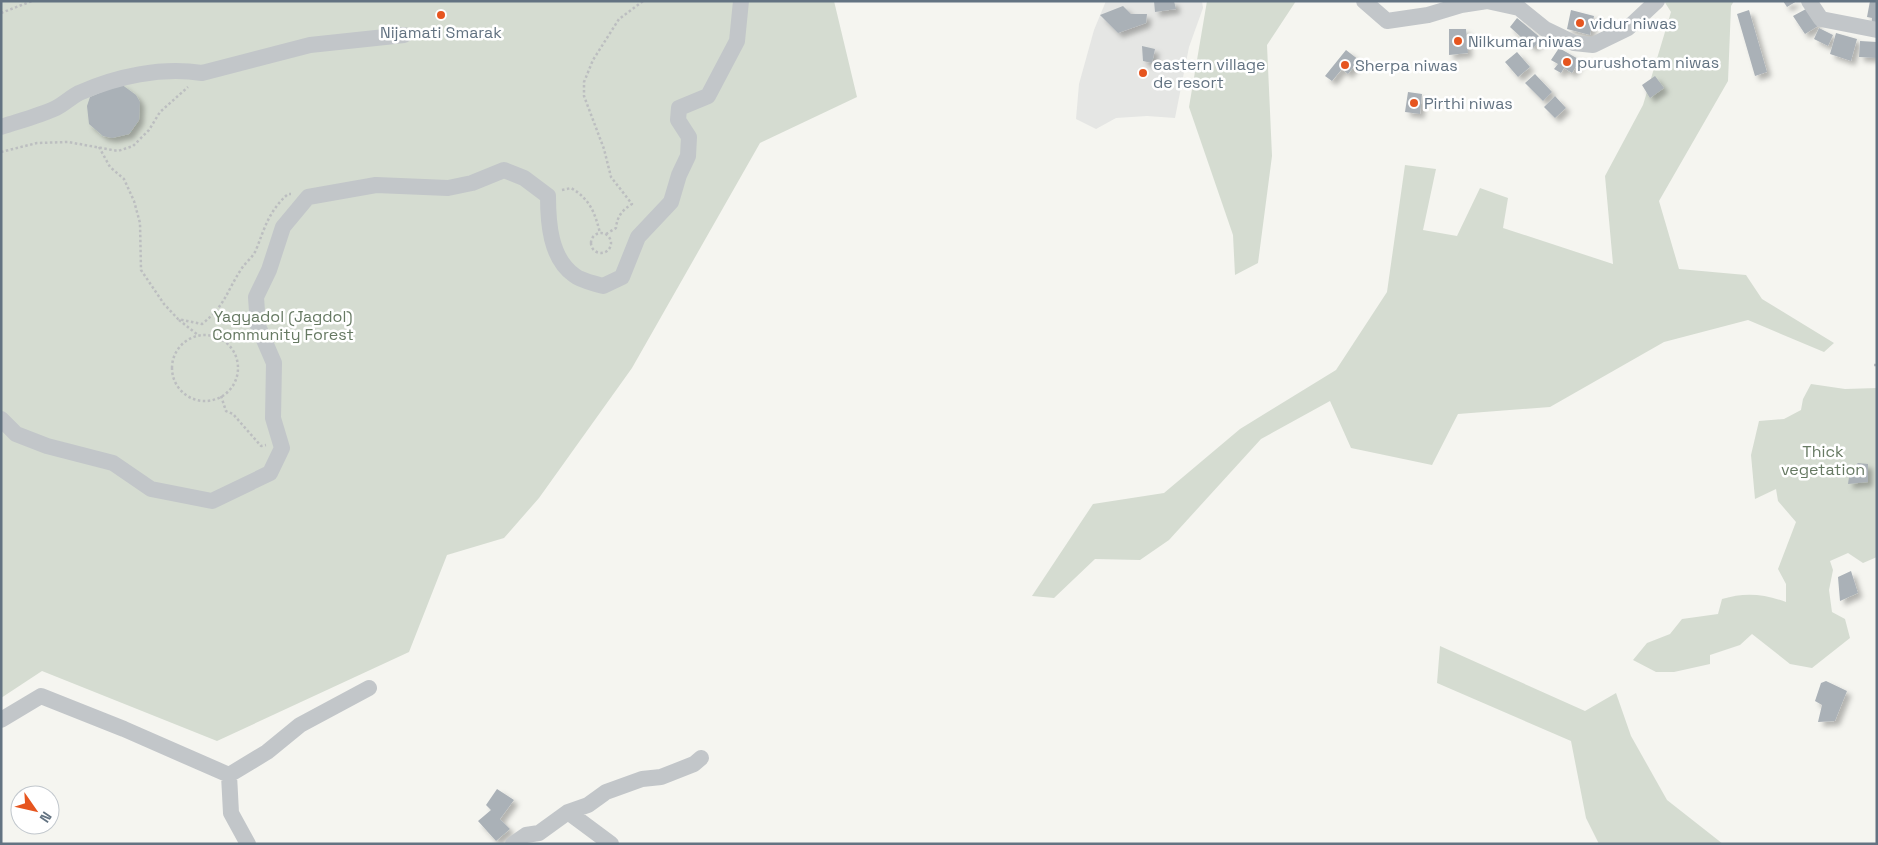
<svg xmlns="http://www.w3.org/2000/svg" width="1878" height="845" font-family="'Space Grotesk',sans-serif">
<style>
.built{fill:#e5e6e4}
.green{fill:#d5dcd1}
.building{fill:#aab1b7;filter:url(#shadow)}
.lines{fill:none;stroke-linecap:round;stroke-linejoin:round}
.path{stroke:#bcbec0;stroke-width:2.5;stroke-dasharray:2.5 2.5;stroke-linecap:butt}
.minor{stroke:#c2c6c9;stroke-width:16}
.poi-dot{fill:#e6551f;stroke:#fff;stroke-width:2}
.labels{text-anchor:middle;dominant-baseline:central;stroke-width:5;stroke-linejoin:round;paint-order:stroke}
.poi-label{font-size:16px;fill:#637382;stroke:#fff;text-anchor:start}
.park-label{font-size:16px;fill:#667962;stroke:#fff}
</style>
<defs>
<filter id="shadow"><feDropShadow dx="4.5" dy="4.5" stdDeviation="2.5" flood-color="#0004"/></filter>
</defs>
<rect width="100%" height="100%" fill="#f5f5f0"/>
<path class="built" d="M 1106,1 L 1202,1 L 1203,8 L 1189,47 L 1175,118 L 1147,116 L 1116,118 L 1096,129 L 1076,119 L 1079,84 L 1094,30 Z"/>
<path class="green" d="M 1,1 L 834,1 L 857,97 L 760,143 L 632,368 L 539,498 L 504,538 L 447,555 L 409,652 L 217,741 L 42,671 L 1,698 Z
M 1207,1 L 1296,1 L 1267,45 L 1272,156 L 1258,263 L 1235,275 L 1233,235 L 1189,107 Z
M 1664,1 L 1734,1 L 1731,6 L 1728,81 L 1659,201 L 1679,269 L 1746,275 L 1762,299 L 1834,343 L 1824,352 L 1748,320 L 1664,342 L 1550,407 L 1458,414 L 1432,465 L 1351,448 L 1330,401 L 1261,439 L 1169,540 L 1140,560 L 1095,559 L 1054,598 L 1032,596 L 1093,504 L 1164,493 L 1240,429 L 1336,370 L 1387,292 L 1405,165 L 1436,169 L 1423,230 L 1457,236 L 1480,188 L 1508,198 L 1503,228 L 1613,264 L 1605,176 L 1643,105 L 1671,12 Z
M 1811,384 L 1845,389 L 1877,388 L 1877,557 L 1863,563 L 1848,553 L 1830,561 L 1833,570 L 1829,590 L 1832,612 L 1845,619 L 1850,638 L 1812,668 L 1790,664 L 1752,634 L 1740,645 L 1710,655 L 1710,664 L 1674,672 L 1656,672 L 1633,660 L 1647,643 L 1670,634 L 1682,619 L 1718,614 L 1722,599 C 1745,592 1764,594 1786,602 L 1786,584 L 1778,569 L 1796,522 L 1778,501 L 1776,489 L 1755,499 L 1751,455 L 1759,421 L 1784,419 L 1801,410 L 1803,399 Z
M 1440,646 L 1585,711 L 1616,693 L 1631,736 L 1667,800 L 1723,844 L 1599,844 L 1586,818 L 1571,741 L 1437,683 Z"/>
<path class="building" d="M 1154,1 L 1174,1 L 1176,9 L 1155,12 Z
M 1783,1 L 1797,1 L 1787,7 Z
M 1870,1 L 1877,2 L 1877,28 L 1871,28 L 1872,18 L 1867,17 Z
M 1123,6 L 1131,14 L 1147,14 L 1146,23 L 1118,33 L 1100,15 Z
M 1806,9 L 1818,26 L 1805,34 L 1793,16 Z
M 1571,10 L 1594,16 L 1590,35 L 1567,29 Z
M 1749,10 L 1767,72 L 1755,76 L 1737,14 Z
M 1517,18 L 1542,39 L 1533,48 L 1510,27 Z
M 1819,28 L 1833,35 L 1828,46 L 1814,39 Z
M 1449,29 L 1466,29 L 1468,53 L 1449,55 Z
M 1836,33 L 1857,39 L 1851,61 L 1830,54 Z
M 1860,41 L 1877,42 L 1877,58 L 1859,57 Z
M 1142,46 L 1155,49 L 1152,63 L 1143,61 Z
M 1559,48 L 1580,60 L 1572,73 L 1564,68 L 1561,73 L 1554,69 L 1558,64 L 1551,60 Z
M 1346,50 L 1359,60 L 1348,74 L 1342,69 L 1332,81 L 1325,76 Z
M 1517,52 L 1530,67 L 1518,77 L 1505,62 Z
M 1535,74 L 1552,92 L 1543,101 L 1525,83 Z
M 1655,76 L 1664,88 L 1650,98 L 1642,85 Z
M 121,84 L 136,95 L 140,102 L 139,120 L 129,134 L 112,138 L 103,136 L 89,124 L 87,106 L 90,97 Z
M 1408,92 L 1422,94 L 1420,114 L 1405,112 Z
M 1555,96 L 1566,108 L 1555,118 L 1544,107 Z
M 1858,463 L 1868,464 L 1868,482 L 1848,484 L 1850,470 Z
M 1851,571 L 1858,593 L 1840,601 L 1838,577 Z
M 1826,681 L 1847,691 L 1835,721 L 1818,722 L 1822,705 L 1815,701 L 1821,683 Z
M 497,789 L 514,800 L 500,819 L 510,829 L 496,841 L 478,821 L 491,810 L 486,805 Z"/>
<g class="lines">
<path class="path" d="M 1,13 L 32,1
M 99,147 L 110,167 L 124,179 L 134,201 L 140,223 L 141,270 L 164,304 L 178,319 L 202,324 C 226,305 226,292 242,268 C 246,262 253,257 256,250 C 265,227 269,211 288,194 L 291,194
M 1,152 L 37,143 L 68,142 L 118,151 L 133,146 L 149,130 L 160,112 L 188,87
M 562,190 L 571,188 C 590,199 595,213 600,233
M591 243a10 10 0 1 1 20 0a10 10 0 1 1-20 0Z
M 606,234 L 616,228 C 617,217 622,210 632,204 L 611,177 L 604,149 L 584,96 L 584,82 L 593,60 L 619,19 L 643,1
M 179,320 L 198,335
M172 368a33 33 0 1 1 66 0a33 33 0 1 1-66 0Z
M 1874,365 L 1877,365
M 221,396 L 226,411 L 233,414 L 261,446 L 266,445"/>
<path class="minor" d="M 1364,1 L 1387,21 L 1428,15 L 1461,5 L 1487,1 L 1519,8 L 1545,29 L 1574,43 L 1593,45 L 1628,28 L 1657,1
M 1809,1 L 1821,19 L 1877,30
M 1,127 C 19,121 39,116 56,108 C 64,104 71,97 79,93 C 117,76 161,67 202,73 L 310,45 L 404,35
M 1,419 L 16,434 L 47,446 L 113,463 L 151,489 L 212,501 L 270,473 L 282,448 L 273,418 L 274,363 L 258,326 L 256,297 L 269,270 L 283,227 L 308,197 L 376,185 L 448,188 L 472,183 L 504,170 L 524,178 L 548,196 C 548,222 550,258 574,275 C 581,281 594,283 603,286 L 622,277 L 638,237 L 671,202 L 679,175 L 688,156 L 689,137 L 678,120 L 679,108 L 708,96 L 737,41 L 741,1
M 1,720 L 41,696 L 124,729 L 229,775 L 267,752 L 300,725 L 369,688
M 229,775 L 231,813 L 248,844
M 568,812 L 611,844
M 513,844 L 526,835 L 539,833 L 568,812 L 588,805 L 606,792 L 642,779 L 661,777 L 694,764 L 701,758"/>
</g>
<g class="poi-dot">
<circle cx="441" cy="15" r="5"/>
<circle cx="1580" cy="23" r="5"/>
<circle cx="1458" cy="41" r="5"/>
<circle cx="1567" cy="62" r="5"/>
<circle cx="1345" cy="65" r="5"/>
<circle cx="1143" cy="73" r="5"/>
<circle cx="1414" cy="103" r="5"/>
</g>
<g class="labels">
<g class="poi-label">
<text x="1590" y="23">vidur niwas</text>
<text x="441" y="32" text-anchor="middle">Nijamati Smarak</text>
<text x="1468" y="41">Nilkumar niwas</text>
<text x="1577" y="62">purushotam niwas</text>
<text x="1153" y="64">eastern village<tspan x="1153" dy="18">de resort</tspan></text>
<text x="1355" y="65">Sherpa niwas</text>
<text x="1424" y="103">Pirthi niwas</text>
</g>
<g class="park-label">
<text x="283" y="316">Yagyadol (Jagdol)<tspan x="283" dy="18">Community Forest</tspan></text>
<text x="1823" y="451">Thick<tspan x="1823" dy="18">vegetation</tspan></text>
</g>
</g>
<rect width="1878" height="845" fill="none" stroke="#637382" stroke-width="5"/>
<g transform="translate(35 810) rotate(124)"><circle r="24" fill="#ffffff" stroke="#c1c7cd"/>
<path d="M0-4L9 19L0 12L-9 19Z" fill="#e6551f"/>
<text y="-8" font-size="14" font-weight="bold" text-anchor="middle" fill="#637382">N</text>
</g>
</svg>
